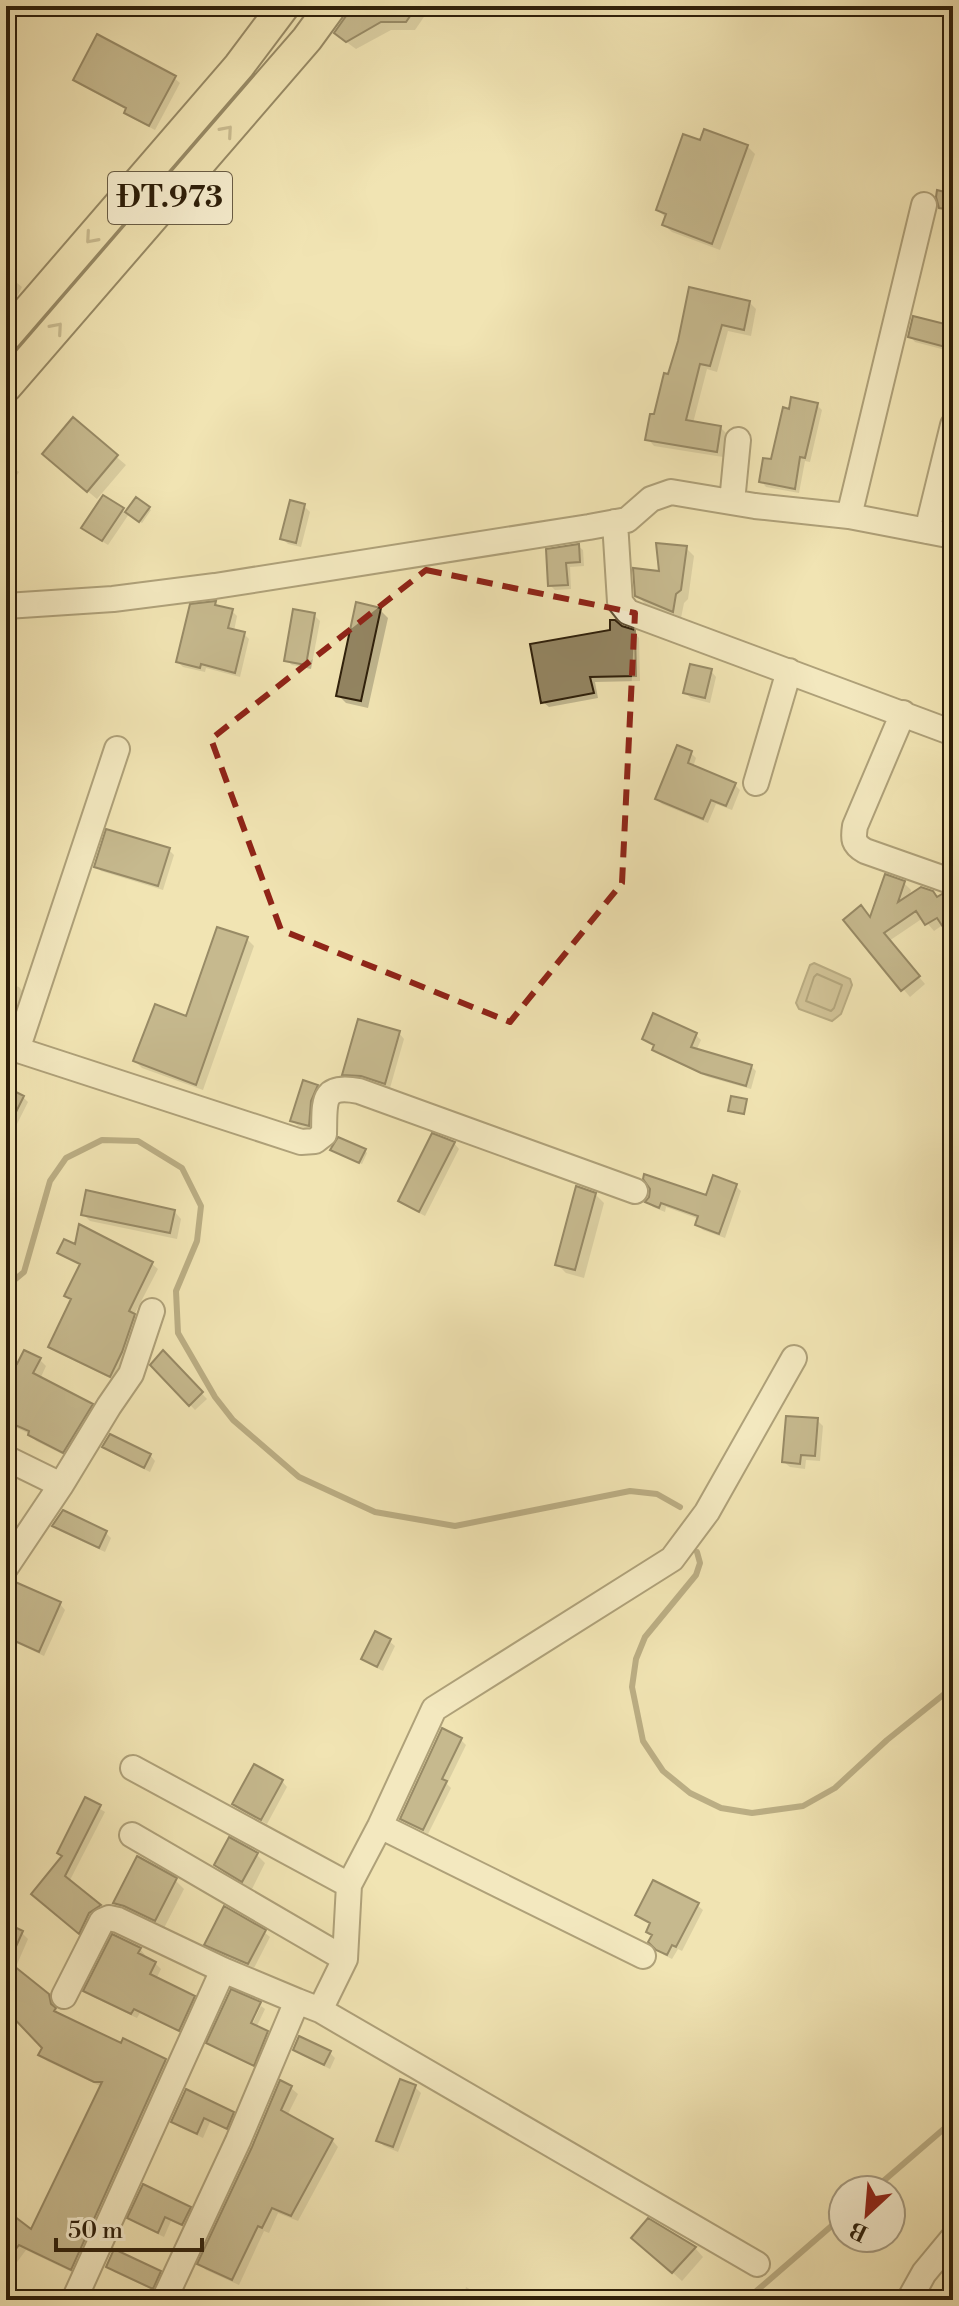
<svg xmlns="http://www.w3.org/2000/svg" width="959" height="2306" font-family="'Libre Bodoni',serif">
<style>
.water{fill:#afa17a;stroke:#7b6d4d;stroke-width:2}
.shadow{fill:#0003}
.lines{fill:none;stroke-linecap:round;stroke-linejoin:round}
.shore{stroke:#6e6042;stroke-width:2}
.stream{stroke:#7b6d4d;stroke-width:6}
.building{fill:#938562;stroke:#2e1f0a;stroke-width:2}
.minor-casing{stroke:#5f5034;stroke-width:28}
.major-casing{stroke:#2e1f0a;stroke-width:34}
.minor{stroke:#f6edce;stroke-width:24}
.major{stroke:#f1e4b3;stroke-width:30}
.oneway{stroke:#998b67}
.marked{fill:none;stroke:#8f2418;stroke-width:6;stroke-dasharray:16 10;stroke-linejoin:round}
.labels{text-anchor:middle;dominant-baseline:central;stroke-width:8;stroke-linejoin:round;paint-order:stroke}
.shield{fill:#f6edce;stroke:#6a5d45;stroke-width:2}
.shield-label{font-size:30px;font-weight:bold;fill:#2e1f0a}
</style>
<rect width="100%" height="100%" fill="#f1e4b3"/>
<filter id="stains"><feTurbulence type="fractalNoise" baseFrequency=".0025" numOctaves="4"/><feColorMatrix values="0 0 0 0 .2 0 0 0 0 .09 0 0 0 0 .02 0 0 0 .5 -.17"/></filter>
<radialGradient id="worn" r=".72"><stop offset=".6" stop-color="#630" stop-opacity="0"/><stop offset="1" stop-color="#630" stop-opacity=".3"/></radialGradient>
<path class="water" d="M 814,963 L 850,979 L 852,985 L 841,1014 L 832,1021 L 799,1009 L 796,1003 L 810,965 Z"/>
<path class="shadow" d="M 350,6 L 425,6 L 426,14 L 415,30 L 391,30 L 356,49 L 345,41 Z
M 174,78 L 180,83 L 155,130 L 132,118 L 126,112 L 127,110 L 81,85 L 75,79 Z
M 701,143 L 747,146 L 755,154 L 720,250 L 672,232 L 664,225 L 666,218 L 658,210 Z
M 6,274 L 22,287 L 13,304 L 6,300 Z
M 749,302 L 756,309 L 751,336 L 728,331 L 717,372 L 707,369 L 693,423 L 720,427 L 727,434 L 723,457 L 654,446 L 648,439 L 680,341 Z
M 953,328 L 953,352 L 915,342 L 910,336 Z
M 817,405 L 822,410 L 810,462 L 805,461 L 799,493 L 766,487 L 761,481 L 772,462 L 790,411 Z
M 73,420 L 126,465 L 97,499 L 53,462 Z
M 6,463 L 19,472 L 11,484 L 6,481 Z
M 953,496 L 953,516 L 949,512 Z
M 104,497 L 127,514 L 137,500 L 151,510 L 142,523 L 129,514 L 108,545 L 89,533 Z
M 304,506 L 310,512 L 301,547 L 288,544 L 282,538 Z
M 578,546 L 583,550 L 584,566 L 570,567 L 571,589 L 555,590 L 550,585 Z
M 686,548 L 694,556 L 688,599 L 684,603 L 681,618 L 645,604 L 637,595 Z
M 215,603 L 220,608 L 232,611 L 237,616 L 234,631 L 244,634 L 249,639 L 240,677 L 206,668 L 205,672 L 183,667 L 178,662 Z
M 380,610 L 388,618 L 368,708 L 346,703 L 338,695 Z
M 314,615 L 320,621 L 311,669 L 292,665 L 286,660 Z
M 621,627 L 634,632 L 639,638 L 640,681 L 595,682 L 598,698 L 549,707 L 543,702 L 612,631 Z
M 711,671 L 716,677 L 710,703 L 691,698 L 685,693 Z
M 691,753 L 696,758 L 693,767 L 735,785 L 740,790 L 732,810 L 716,804 L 708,823 L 662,804 L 657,799 Z
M 169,850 L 174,855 L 163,890 L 101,871 L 96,866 Z
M 886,876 L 904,883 L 911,890 L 909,898 L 953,899 L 953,935 L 944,924 L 934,931 L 923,918 L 889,941 L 925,984 L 910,997 L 846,921 L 872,919 Z
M 247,939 L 254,946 L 203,1090 L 142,1068 L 135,1061 L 187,1018 Z
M 6,983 L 19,987 L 23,992 L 12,1036 L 6,1037 Z
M 399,1033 L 404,1039 L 390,1088 L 368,1081 L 349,1079 L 344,1074 Z
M 696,1035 L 701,1040 L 696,1051 L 751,1066 L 756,1071 L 751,1089 L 708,1077 L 659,1054 L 654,1049 L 655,1046 L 644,1038 Z
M 304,1082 L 317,1086 L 323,1092 L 314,1131 L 298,1126 L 292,1121 Z
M 6,1093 L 23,1097 L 28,1102 L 6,1146 Z
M 454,1143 L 459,1149 L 425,1216 L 406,1206 L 401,1201 Z
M 365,1151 L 367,1153 L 362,1164 L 334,1152 Z
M 736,1186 L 741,1191 L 725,1238 L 703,1230 L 698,1225 L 699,1219 L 666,1207 L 665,1212 L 653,1207 L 647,1202 L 707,1198 Z
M 595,1194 L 604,1203 L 584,1278 L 566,1273 L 557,1264 Z
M 174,1211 L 181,1219 L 177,1239 L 90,1221 L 83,1214 Z
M 80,1227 L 152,1264 L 158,1269 L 134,1315 L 140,1321 L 116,1381 L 56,1352 L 50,1347 L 73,1301 L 67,1295 L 81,1266 L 65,1258 L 59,1253 L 76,1247 Z
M 163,1353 L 207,1399 L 195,1410 L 152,1365 Z
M 39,1359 L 46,1366 L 40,1379 L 92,1405 L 98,1412 L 70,1458 L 36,1441 L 30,1434 L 6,1423 L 6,1362 L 18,1367 Z
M 817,1420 L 823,1426 L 820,1461 L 806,1460 L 805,1469 L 790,1467 L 784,1462 Z
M 104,1447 L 150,1455 L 155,1461 L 150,1472 L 110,1452 Z
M 54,1525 L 106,1533 L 111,1538 L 105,1552 L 60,1531 Z
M 6,1600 L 60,1604 L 65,1610 L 44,1656 L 6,1638 Z
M 389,1641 L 395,1646 L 383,1671 L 369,1664 L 364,1659 Z
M 461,1740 L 466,1745 L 447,1784 L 451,1788 L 428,1834 L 407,1824 L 402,1819 Z
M 282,1781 L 287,1787 L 267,1824 L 240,1810 L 234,1804 Z
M 86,1800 L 105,1812 L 69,1882 L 104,1911 L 84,1937 L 39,1899 L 64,1857 Z
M 256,1854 L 265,1863 L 252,1889 L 225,1874 L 217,1865 Z
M 175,1880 L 184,1889 L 164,1928 L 135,1914 L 124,1912 L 115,1903 Z
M 697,1905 L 703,1910 L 682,1951 L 678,1949 L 672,1959 L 664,1955 L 651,1942 L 653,1936 L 652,1924 L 637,1914 Z
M 6,1925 L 22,1933 L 28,1939 L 15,1969 L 55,2003 L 57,2012 L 62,2017 L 122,2046 L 165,2060 L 172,2067 L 78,2275 L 26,2250 L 6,2277 L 6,2212 L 32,2232 L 102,2087 L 47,2061 L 41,2055 L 44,2048 L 6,2007 Z
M 264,1932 L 270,1937 L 254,1968 L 212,1950 L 207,1944 Z
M 140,1949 L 145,1955 L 144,1958 L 155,1963 L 161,1969 L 156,1979 L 194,1998 L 199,2003 L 185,2035 L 140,2013 L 137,2018 L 91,1996 L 86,1991 Z
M 261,2006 L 265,2009 L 256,2028 L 272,2038 L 259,2069 L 214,2048 L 209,2043 L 245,2032 L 248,2033 Z
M 295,2049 L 329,2052 L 335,2058 L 330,2069 L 301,2055 Z
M 281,2083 L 291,2088 L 298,2094 L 287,2116 L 332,2140 L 338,2147 L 298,2221 L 278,2213 L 269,2233 L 264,2231 L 239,2285 L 206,2270 L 200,2264 Z
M 415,2087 L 421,2093 L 398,2152 L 384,2146 L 379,2141 Z
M 233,2113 L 239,2119 L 233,2133 L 210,2122 L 203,2138 L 179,2127 L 173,2121 Z
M 190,2208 L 195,2214 L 188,2229 L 171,2221 L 164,2237 L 135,2223 L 130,2218 Z
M 643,2246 L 695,2248 L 703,2257 L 682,2281 Z
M 108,2266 L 160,2272 L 166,2278 L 159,2293 L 114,2272 Z
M 466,2287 L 489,2300 L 463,2300 Z
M 940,2294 L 949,2300 L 936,2300 Z"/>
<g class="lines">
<path class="shore" d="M 817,974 L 842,985 L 834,1008 L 831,1011 L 806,1001 L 814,977 Z"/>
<path class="stream" d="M 6,1287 L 24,1272 L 50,1181 L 66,1158 L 102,1140 L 138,1141 L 182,1168 L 201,1206 L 197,1241 L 176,1291 L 178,1333 L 215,1397 L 233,1420 L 299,1477 L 375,1512 L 455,1526 L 630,1491 L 657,1494 L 680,1507
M 697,1552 L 700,1563 L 696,1575 L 645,1637 L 636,1659 L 632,1687 L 643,1741 L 663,1771 L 690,1793 L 721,1808 L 752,1813 L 803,1806 L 835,1788 L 887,1740 L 953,1687
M 953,1828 L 946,1859 L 953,1872
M 873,2190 L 953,2121
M 746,2300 L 843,2216"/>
</g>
<path class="building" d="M 349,6 L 417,6 L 406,22 L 381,22 L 346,42 L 334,33 L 346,16 Z
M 97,34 L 176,76 L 149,126 L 124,113 L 126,108 L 73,80 Z
M 704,129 L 748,145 L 712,244 L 662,225 L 666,214 L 656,210 L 683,134 L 700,140 Z
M 937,190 L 953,194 L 953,210 L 939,208 L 936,197 Z
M 689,287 L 750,301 L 744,330 L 722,325 L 710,366 L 700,364 L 686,420 L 721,426 L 717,452 L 645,440 L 650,414 L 654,414 L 664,373 L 668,374 L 678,341 Z
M 913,316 L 953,326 L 953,349 L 908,337 Z
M 791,397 L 818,403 L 805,458 L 800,457 L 795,489 L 759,482 L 763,458 L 771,459 L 783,407 L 789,409 Z
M 73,417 L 118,455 L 87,492 L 42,454 Z
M 103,495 L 124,508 L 102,541 L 81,528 Z
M 136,497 L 150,507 L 139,522 L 125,512 Z
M 290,500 L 305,504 L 296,543 L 280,539 Z
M 656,543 L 687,546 L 681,590 L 676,594 L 673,612 L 635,596 L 633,568 L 659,571 Z
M 579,544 L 580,562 L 566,563 L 568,585 L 548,586 L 546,549 Z
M 216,601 L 215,605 L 233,609 L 228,628 L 245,632 L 235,673 L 201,664 L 200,668 L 176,662 L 190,604 Z
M 356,602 L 381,608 L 361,701 L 336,696 Z
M 293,609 L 315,613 L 306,665 L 284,661 Z
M 610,620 L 615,620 L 622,626 L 635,630 L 636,676 L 590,677 L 594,693 L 541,703 L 530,644 L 610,630 Z
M 690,664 L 712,669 L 705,698 L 683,693 Z
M 677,745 L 692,751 L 688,763 L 736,783 L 726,806 L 711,800 L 703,819 L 655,799 Z
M 106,829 L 170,848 L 158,886 L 94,867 Z
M 885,874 L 905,881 L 898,902 L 921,887 L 933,891 L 937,897 L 942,894 L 953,897 L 953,942 L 937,918 L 925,925 L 916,911 L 884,933 L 920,976 L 901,991 L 843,920 L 861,905 L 870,917 Z
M 217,927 L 248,937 L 196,1085 L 133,1061 L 155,1004 L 186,1016 Z
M 653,1013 L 697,1033 L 691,1047 L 752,1065 L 746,1086 L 701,1073 L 652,1050 L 654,1045 L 642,1039 Z
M 358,1019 L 400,1031 L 385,1084 L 361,1076 L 342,1075 Z
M 303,1080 L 318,1085 L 311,1101 L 309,1126 L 290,1121 Z
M 6,1087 L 24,1096 L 6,1132 Z
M 731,1096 L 747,1099 L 744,1114 L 728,1111 Z
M 432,1133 L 455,1142 L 419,1212 L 398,1201 Z
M 338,1137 L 366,1149 L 359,1163 L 330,1150 Z
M 644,1174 L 706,1195 L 713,1175 L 737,1184 L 719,1234 L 695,1225 L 698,1216 L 661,1203 L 659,1208 L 645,1202 L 649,1197 L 650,1189 L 643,1179 Z
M 576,1186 L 596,1193 L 575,1270 L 555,1265 Z
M 86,1190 L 175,1210 L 170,1233 L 81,1215 Z
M 79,1224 L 153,1262 L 129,1311 L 135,1314 L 122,1352 L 110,1377 L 48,1347 L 71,1299 L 64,1296 L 80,1264 L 57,1253 L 64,1239 L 75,1244 Z
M 24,1350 L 41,1358 L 33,1373 L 93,1404 L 63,1453 L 28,1435 L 29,1431 L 6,1421 L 6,1359 L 17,1364 Z
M 163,1350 L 203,1392 L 189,1406 L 150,1365 Z
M 786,1416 L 818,1418 L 815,1456 L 801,1455 L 800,1464 L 782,1462 Z
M 110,1434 L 151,1454 L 144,1468 L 102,1447 Z
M 63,1510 L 107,1531 L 99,1548 L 52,1526 Z
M 13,1581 L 61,1602 L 39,1652 L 6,1637 L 6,1595 Z
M 375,1631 L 391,1639 L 377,1667 L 361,1659 Z
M 442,1728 L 462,1738 L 442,1779 L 447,1781 L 423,1830 L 400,1819 Z
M 254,1764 L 283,1780 L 261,1820 L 232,1804 Z
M 85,1797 L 101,1805 L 65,1876 L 101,1905 L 89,1913 L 79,1934 L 31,1894 L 62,1856 L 57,1853 Z
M 229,1837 L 258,1853 L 242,1882 L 214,1865 Z
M 137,1856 L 177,1878 L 155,1921 L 124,1906 L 113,1903 Z
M 653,1880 L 699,1903 L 676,1947 L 672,1945 L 667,1955 L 656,1950 L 648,1942 L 652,1935 L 646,1932 L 650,1923 L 635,1915 Z
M 224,1906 L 266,1930 L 248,1964 L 204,1945 Z
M 6,1923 L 23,1931 L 9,1962 L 49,1994 L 51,2004 L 56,2008 L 54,2011 L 121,2043 L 123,2038 L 166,2059 L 71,2270 L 19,2245 L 6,2262 L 6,2210 L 31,2229 L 102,2082 L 94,2082 L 38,2055 L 42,2048 L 6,2010 Z
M 112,1934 L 141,1948 L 138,1953 L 156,1962 L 150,1974 L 195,1996 L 179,2031 L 134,2009 L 131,2014 L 83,1991 Z
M 231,1989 L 261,2002 L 251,2023 L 268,2031 L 254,2066 L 206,2043 Z
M 299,2036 L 331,2051 L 324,2065 L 293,2050 Z
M 400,2079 L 416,2085 L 393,2147 L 376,2141 Z
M 280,2080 L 292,2086 L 281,2110 L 333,2139 L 291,2216 L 272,2208 L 262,2228 L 258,2226 L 232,2280 L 197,2264 L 252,2147 Z
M 186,2089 L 234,2112 L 227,2129 L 204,2118 L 197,2134 L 171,2122 Z
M 143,2184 L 191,2207 L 182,2225 L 165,2217 L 158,2233 L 127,2218 Z
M 648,2218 L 696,2247 L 672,2273 L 631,2238 Z
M 114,2249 L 161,2271 L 153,2289 L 106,2267 Z"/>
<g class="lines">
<defs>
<path id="minor" d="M 732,502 L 738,440
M 849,516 L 924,205
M 615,522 L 620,602 L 628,612 L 953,733
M 927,531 L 953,425
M 6,606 L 113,599 L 215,586 L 589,527 L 627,520 L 651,499 L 671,492 L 755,506 L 849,516 L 953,536
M 903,713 L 855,826 C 853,839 853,844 865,851 L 953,882
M 756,783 L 789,671
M 6,1046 L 301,1142 L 315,1141 L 324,1134 C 325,1103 320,1083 359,1091 L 635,1191
M 17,1050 L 117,749
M 6,1458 L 61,1485
M 6,1567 L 61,1485 L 109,1406 L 131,1374 L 152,1311
M 133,1768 L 349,1885
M 380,1826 L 643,1956
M 132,1835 L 345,1959
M 64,1996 L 102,1921 L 109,1918 L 118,1920 L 223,1970 L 297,2001
M 320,2010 L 757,2264
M 74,2300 L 223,1970
M 164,2300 L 238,2141 L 297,2001 L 320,2010 L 345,1959 L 349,1885 L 380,1826 L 434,1709 L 672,1559 L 707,1512 L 794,1358
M 909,2300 L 924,2273 L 953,2238"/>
<path id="major" d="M 6,336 L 239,66 L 284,6
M 6,387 L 307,39 L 331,6"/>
</defs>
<use href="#minor" class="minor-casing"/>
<use href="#major" class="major-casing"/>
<use href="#minor" class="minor"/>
<use href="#major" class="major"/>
</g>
<defs><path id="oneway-chevron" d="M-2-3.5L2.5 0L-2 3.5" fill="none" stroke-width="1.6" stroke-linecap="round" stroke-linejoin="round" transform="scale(2)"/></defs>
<g class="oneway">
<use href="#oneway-chevron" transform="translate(227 131) rotate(-49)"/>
<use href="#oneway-chevron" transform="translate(91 238) rotate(131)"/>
<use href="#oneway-chevron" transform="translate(57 328) rotate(-49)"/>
</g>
<path d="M0 0H959V2306H0ZM 426,570 L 635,613 L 622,883 L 510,1022 L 281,930 L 211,739 Z" fill="#f1e4b3" fill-opacity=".55" fill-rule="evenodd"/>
<path class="marked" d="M 426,570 L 635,613 L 622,883 L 510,1022 L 281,930 L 211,739 Z"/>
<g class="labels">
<rect class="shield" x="108" y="172" width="124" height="52" rx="6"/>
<g class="shield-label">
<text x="170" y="198">ĐT.973</text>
</g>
</g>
<rect width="959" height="2306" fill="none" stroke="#f1e4b3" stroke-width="32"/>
<rect x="8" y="8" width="943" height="2290" fill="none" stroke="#2e1f0a" stroke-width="4"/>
<rect x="16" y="16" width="927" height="2274" fill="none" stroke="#2e1f0a" stroke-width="2"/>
<g transform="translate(867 2214) rotate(206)"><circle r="38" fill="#f6edce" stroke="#a69b80" stroke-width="2"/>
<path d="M0-6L14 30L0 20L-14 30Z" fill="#8f2418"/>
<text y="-12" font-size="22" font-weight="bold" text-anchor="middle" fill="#2e1f0a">B</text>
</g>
<path d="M56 2238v12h146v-12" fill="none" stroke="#2e1f0a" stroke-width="4"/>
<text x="68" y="2238" font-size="24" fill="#2e1f0a" stroke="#f6edce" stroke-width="6" paint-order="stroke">50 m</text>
<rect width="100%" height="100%" filter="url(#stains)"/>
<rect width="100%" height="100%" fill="url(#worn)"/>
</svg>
